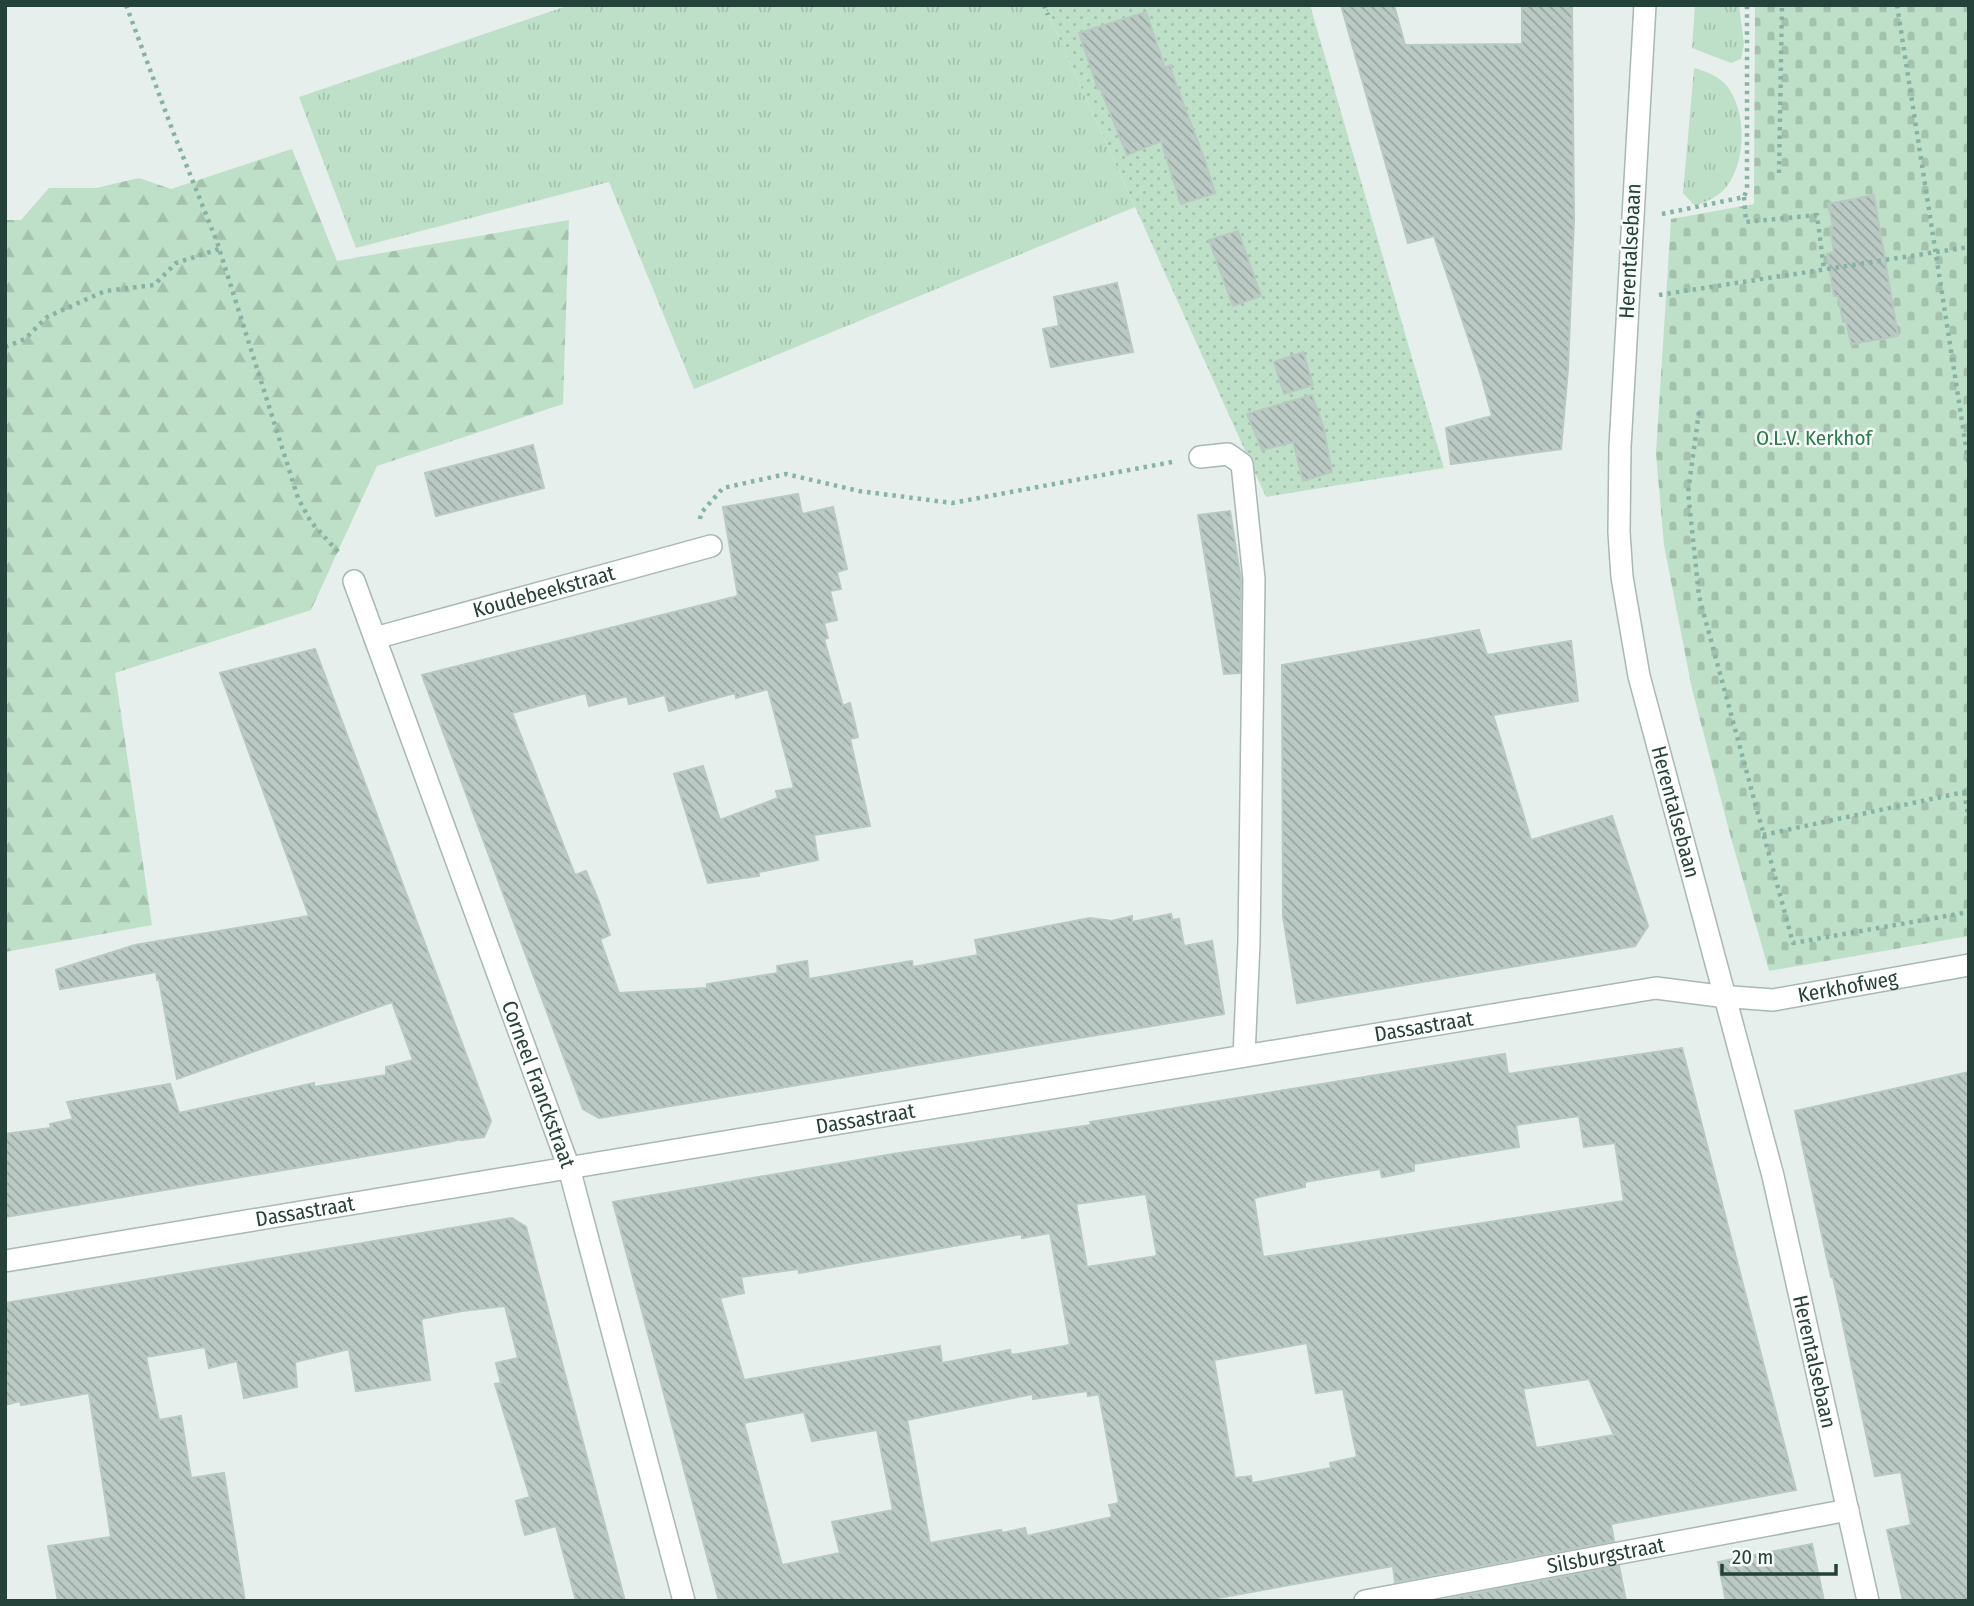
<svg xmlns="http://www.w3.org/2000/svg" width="1974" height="1606" font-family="'Fira Sans Condensed',sans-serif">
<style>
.grass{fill:url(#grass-tufts)}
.forest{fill:url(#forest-firs)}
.cemetery{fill:url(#cemetery-stones)}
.garden{fill:url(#garden-dots)}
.building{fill:url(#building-back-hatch);stroke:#b8c9c2;stroke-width:2;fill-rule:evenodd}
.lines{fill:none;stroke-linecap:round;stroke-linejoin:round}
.service-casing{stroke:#a8b8b2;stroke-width:24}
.minor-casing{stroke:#a8b8b2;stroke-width:24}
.tertiary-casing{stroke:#a8b8b2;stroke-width:24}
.path{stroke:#86b3a5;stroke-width:4.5;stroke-dasharray:3.5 5;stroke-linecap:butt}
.service{stroke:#fff;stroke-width:21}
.minor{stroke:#fff;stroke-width:21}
.tertiary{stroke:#fff;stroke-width:21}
.labels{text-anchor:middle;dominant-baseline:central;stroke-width:5;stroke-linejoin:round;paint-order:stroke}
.street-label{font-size:21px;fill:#24423a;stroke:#f7fbf9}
.park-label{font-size:21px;fill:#2d7a4b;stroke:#f7fbf9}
</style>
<defs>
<pattern id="grass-tufts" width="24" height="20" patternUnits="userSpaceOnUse" patternTransform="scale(1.75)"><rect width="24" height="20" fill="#bfe0c8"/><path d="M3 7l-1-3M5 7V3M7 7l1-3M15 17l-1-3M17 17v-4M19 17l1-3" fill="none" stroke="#a4c1ad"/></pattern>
<pattern id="forest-firs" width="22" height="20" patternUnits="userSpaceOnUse" patternTransform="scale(1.75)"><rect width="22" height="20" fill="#bfe0c8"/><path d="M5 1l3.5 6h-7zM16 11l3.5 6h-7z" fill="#a4c1ad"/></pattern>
<pattern id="cemetery-stones" width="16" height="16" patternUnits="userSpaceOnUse" patternTransform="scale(1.75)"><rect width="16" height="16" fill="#bfe0c8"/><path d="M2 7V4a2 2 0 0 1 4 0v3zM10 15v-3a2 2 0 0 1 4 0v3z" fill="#a4c1ad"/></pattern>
<pattern id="garden-dots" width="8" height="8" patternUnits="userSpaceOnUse" patternTransform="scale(1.75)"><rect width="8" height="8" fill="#bfe0c8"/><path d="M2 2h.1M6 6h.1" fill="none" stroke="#a4c1ad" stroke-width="1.8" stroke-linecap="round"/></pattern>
<pattern id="building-back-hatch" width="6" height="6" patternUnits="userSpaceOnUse" patternTransform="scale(1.75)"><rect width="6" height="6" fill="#bbcac4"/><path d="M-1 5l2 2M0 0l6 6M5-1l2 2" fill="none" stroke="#98a6a0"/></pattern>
</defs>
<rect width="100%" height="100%" fill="#e6efeb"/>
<path class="grass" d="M 570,5 L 1044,5 L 1135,207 L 694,389 L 609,182 L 356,248 L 299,97 Z
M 1695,5 L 1739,5 L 1744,44 L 1741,59 L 1731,63 L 1692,48 Z
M 1694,68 C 1706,71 1719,76 1727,86 C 1747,112 1746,161 1727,186 C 1720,196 1706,202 1695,206 L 1683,193 Z"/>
<path class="forest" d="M 292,149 L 337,261 L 569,220 L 563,404 L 377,466 L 311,610 L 115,673 L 152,925 L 5,952 L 5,220 L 21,220 L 49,188 L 96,188 L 139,178 L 171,189 Z"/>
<path class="cemetery" d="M 1755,5 L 1969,5 L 1969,936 L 1769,971 L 1731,838 L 1692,689 L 1664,545 L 1656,453 L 1671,219 L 1754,204 Z"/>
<path class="garden" d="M 1044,5 L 1310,5 L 1444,468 L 1266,497 Z"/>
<path class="building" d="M 1341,5 L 1394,5 L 1405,45 L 1522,44 L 1522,5 L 1572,5 L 1574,219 L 1568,369 L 1561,449 L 1451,464 L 1446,428 L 1492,416 L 1481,376 L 1434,236 L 1408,243 Z
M 1146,12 L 1165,68 L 1171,65 L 1172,73 L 1204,158 L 1215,193 L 1181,204 L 1161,141 L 1127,155 L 1100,88 L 1098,89 L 1079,33 Z
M 1874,195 L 1898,336 L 1851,344 L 1846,322 L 1843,322 L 1838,296 L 1834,296 L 1827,254 L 1834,252 L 1830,227 L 1833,226 L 1828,204 Z
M 1238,231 L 1261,296 L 1233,306 L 1209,240 Z
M 1117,283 L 1133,352 L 1051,367 L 1043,329 L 1059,326 L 1054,297 Z
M 1303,352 L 1313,385 L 1284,394 L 1274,362 Z
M 1312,395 L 1323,426 L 1332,472 L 1303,481 L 1293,442 L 1262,450 L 1247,414 Z
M 533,445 L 544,488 L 436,516 L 425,473 Z
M 798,494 L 802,514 L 833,507 L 847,569 L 837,572 L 841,589 L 830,591 L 837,620 L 824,623 L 828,638 L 824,639 L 843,706 L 850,703 L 858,737 L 850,739 L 870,826 L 814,835 L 818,860 L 759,872 L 759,876 L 708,883 L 674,774 L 703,766 L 720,820 L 778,798 L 776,791 L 794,788 L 768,689 L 736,698 L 735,693 L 669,711 L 665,695 L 629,704 L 627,696 L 589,706 L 586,693 L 512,713 L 575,875 L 586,871 L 599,902 L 610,935 L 600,939 L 619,993 L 707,988 L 707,984 L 778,973 L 777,966 L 807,961 L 809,979 L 912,961 L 913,967 L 978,955 L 975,940 L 1090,918 L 1112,921 L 1132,916 L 1132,922 L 1171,914 L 1172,920 L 1179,919 L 1184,946 L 1212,941 L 1224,1014 L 599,1118 L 583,1109 L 422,675 L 738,596 L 723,507 Z
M 1230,511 L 1241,580 L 1240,673 L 1224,674 L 1198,515 Z
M 1479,630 L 1487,655 L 1571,641 L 1578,701 L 1493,715 L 1531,840 L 1612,816 L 1648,926 L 1635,946 L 1297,1003 L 1283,916 L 1282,665 Z
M 315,649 L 491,1121 L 484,1137 L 461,1140 L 461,1139 L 449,1142 L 5,1217 L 5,1134 L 51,1128 L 50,1124 L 73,1119 L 67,1102 L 170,1084 L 179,1113 L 314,1083 L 314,1087 L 386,1075 L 386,1067 L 413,1060 L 392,1002 L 177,1079 L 159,980 L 157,980 L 156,972 L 60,989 L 56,970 L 135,945 L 309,916 L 220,673 Z
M 1682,1048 L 1796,1490 L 1611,1524 L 1614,1541 L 1395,1582 L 1393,1566 L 1202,1601 L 719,1601 L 613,1202 L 893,1154 L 1091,1125 L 1090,1122 L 1505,1054 L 1508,1074 ZM 1579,1116 L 1584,1147 L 1615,1143 L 1624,1201 L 1263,1257 L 1254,1198 L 1305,1187 L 1305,1182 L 1380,1169 L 1382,1177 L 1414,1171 L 1414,1164 L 1519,1147 L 1516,1125 ZM 1146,1194 L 1157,1256 L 1087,1267 L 1076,1204 ZM 1050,1233 L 1070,1345 L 1011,1355 L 1010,1350 L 942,1363 L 940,1346 L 744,1380 L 720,1298 L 744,1293 L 741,1277 L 798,1269 L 799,1273 L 1022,1234 L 1022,1238 ZM 1307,1343 L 1316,1393 L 1343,1389 L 1357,1457 L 1330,1463 L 1331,1468 L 1252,1483 L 1251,1476 L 1235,1478 L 1214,1360 ZM 1589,1379 L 1614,1435 L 1536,1448 L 1523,1389 ZM 1087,1391 L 1088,1396 L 1099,1394 L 1119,1503 L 1109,1505 L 1112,1517 L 1027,1536 L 1025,1528 L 1002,1533 L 1001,1530 L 930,1543 L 907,1420 L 1033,1394 L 1033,1399 ZM 804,1412 L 812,1441 L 877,1430 L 893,1510 L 832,1522 L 840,1553 L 782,1565 L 744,1423 Z
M 1969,1072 L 1969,1601 L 1903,1601 L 1887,1530 L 1911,1525 L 1901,1472 L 1875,1476 L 1833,1277 L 1831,1277 L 1795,1111 Z
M 512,1218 L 526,1227 L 625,1601 L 576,1601 L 556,1526 L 525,1535 L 516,1501 L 530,1497 L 495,1384 L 501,1383 L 496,1363 L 518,1358 L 505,1306 L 462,1311 L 421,1319 L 430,1380 L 356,1391 L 349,1349 L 295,1362 L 297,1387 L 244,1398 L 237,1361 L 209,1368 L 205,1347 L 146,1357 L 159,1420 L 181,1416 L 191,1478 L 224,1473 L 245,1601 L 58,1601 L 48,1546 L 111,1537 L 89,1393 L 21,1405 L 20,1401 L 5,1405 L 5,1303 Z
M 1812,1544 L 1824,1601 L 1726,1601 L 1718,1562 Z
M 1619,1566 L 1626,1601 L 1437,1601 Z"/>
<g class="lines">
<defs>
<path id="service" d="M 1200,457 L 1228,454 L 1242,464 L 1254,579 L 1249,942 L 1244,1056"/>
<g id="minor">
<path id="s1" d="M 354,581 L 569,1168 L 684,1601"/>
<path id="s2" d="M 375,638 L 711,546"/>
<path id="s3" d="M 5,1261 L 1656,988 L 1719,996 L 1773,1000 L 1969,965"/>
<path id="s4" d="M 1365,1601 L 1848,1510"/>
</g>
<g id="tertiary">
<path id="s5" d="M 1645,5 L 1620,447 L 1619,532 L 1622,577 L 1639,676 L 1773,1176 L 1868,1601"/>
</g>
</defs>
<use href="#service" class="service-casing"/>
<use href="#minor" class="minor-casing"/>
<use href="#tertiary" class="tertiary-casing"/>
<path class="path" d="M 126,5 L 172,129 L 217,242 L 298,498 L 311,522 L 341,555
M 1044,5 L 1048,15
M 1897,5 L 1969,466
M 1779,173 L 1782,5
M 1744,197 L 1746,222 L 1817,215 L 1824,269
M 1662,214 L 1744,197 L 1747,189 L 1747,5
M 1659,295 L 1969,247
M 5,347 L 25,339 L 47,317 L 105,291 L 154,285 L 176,263 L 219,249
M 1699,412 L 1688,492 L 1699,596 L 1793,943 L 1969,912
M 700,519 L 701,513 L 723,488 L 786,474 L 859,491 L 952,503 L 1172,462
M 1964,792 L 1969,819
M 1763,835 L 1969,791"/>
<use href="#service" class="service"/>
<use href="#minor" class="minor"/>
<use href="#tertiary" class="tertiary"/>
</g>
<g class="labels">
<g class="street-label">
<text transform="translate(1630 251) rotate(-87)">Herentalsebaan</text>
<text stroke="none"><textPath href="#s2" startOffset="175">Koudebeekstraat</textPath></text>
<text stroke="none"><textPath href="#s5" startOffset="814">Herentalsebaan</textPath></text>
<text stroke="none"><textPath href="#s3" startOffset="1867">Kerkhofweg</textPath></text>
<text stroke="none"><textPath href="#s3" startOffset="1438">Dassastraat</textPath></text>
<text stroke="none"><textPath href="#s1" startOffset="536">Corneel Franckstraat</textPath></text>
<text stroke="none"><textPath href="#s3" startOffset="872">Dassastraat</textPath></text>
<text stroke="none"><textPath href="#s3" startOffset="304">Dassastraat</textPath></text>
<text stroke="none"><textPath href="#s5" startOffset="1381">Herentalsebaan</textPath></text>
<text stroke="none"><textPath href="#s4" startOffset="245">Silsburgstraat</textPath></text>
</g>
<g class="park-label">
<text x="1814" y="438">O.L.V. Kerkhof</text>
</g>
</g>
<rect width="1974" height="1606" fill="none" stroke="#24423a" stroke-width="14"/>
<path d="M1722 1564v10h114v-10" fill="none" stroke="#24423a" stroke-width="3.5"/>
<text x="1732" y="1564" font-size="21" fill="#24423a" stroke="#f7fbf9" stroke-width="5" paint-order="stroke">20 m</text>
</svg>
